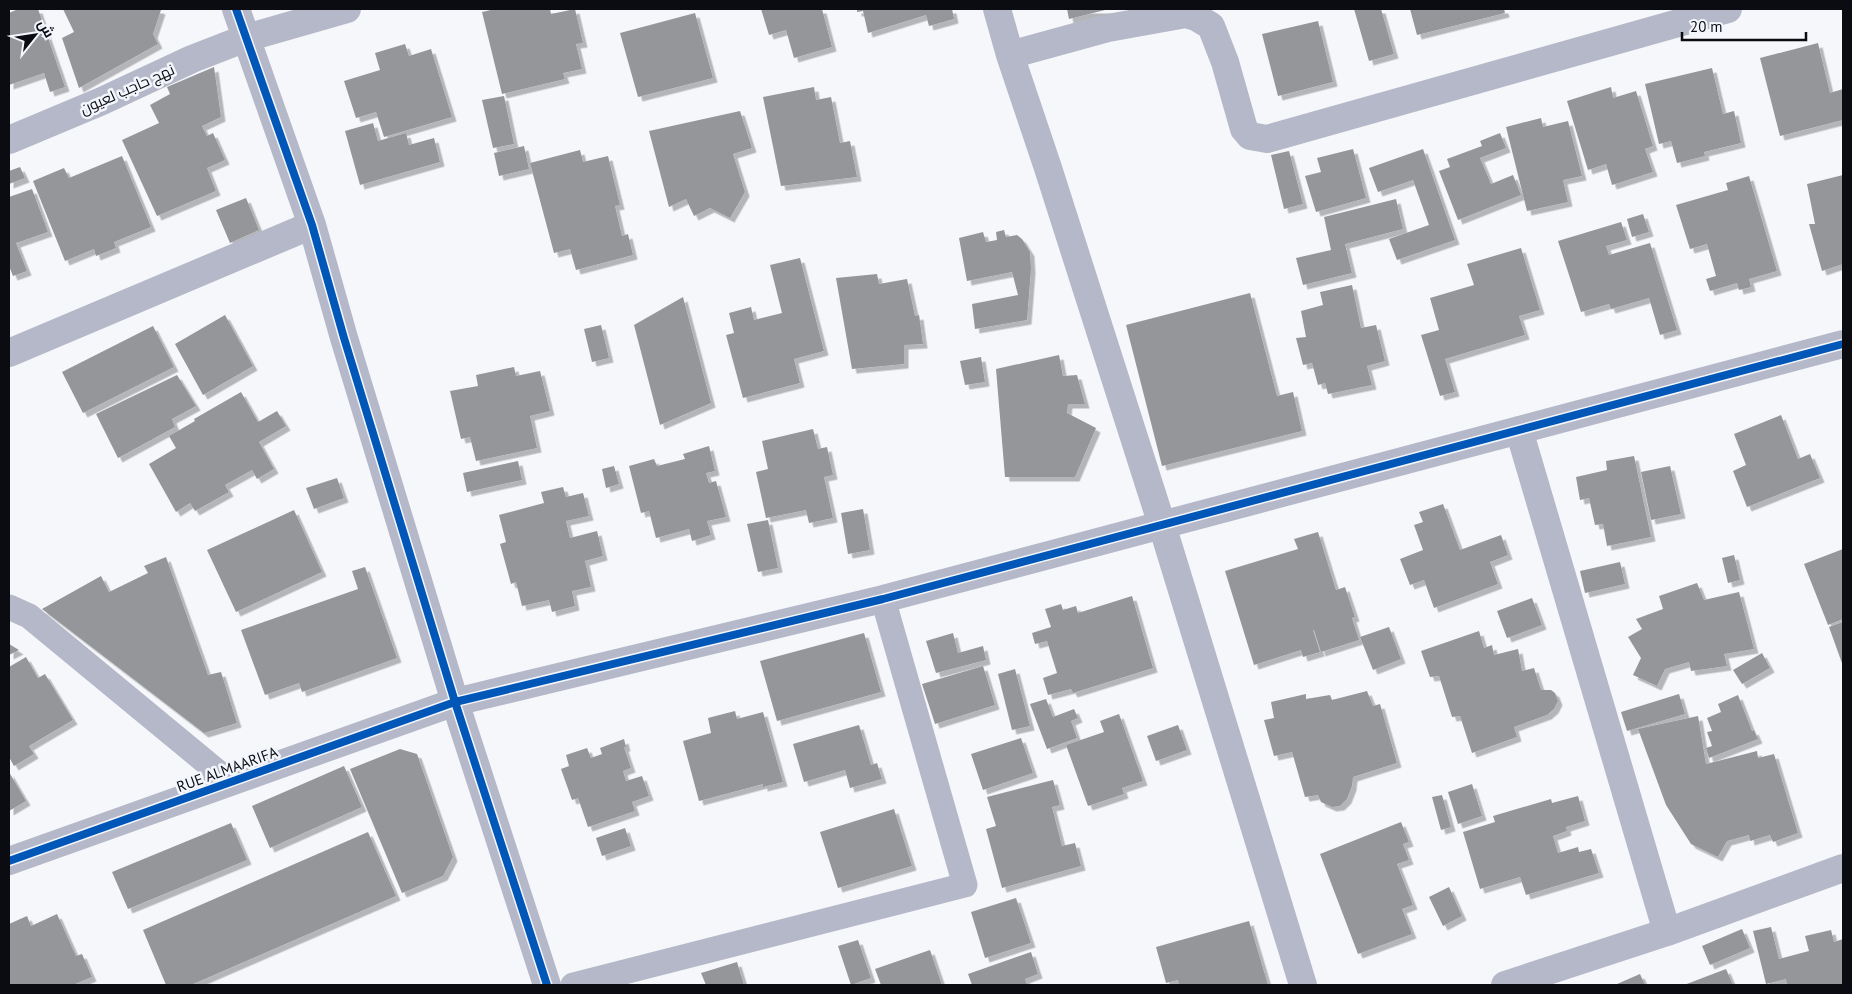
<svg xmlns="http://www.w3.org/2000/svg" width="1852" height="994" font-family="'PT Sans',Cairo,sans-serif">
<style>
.building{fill:#95969a;filter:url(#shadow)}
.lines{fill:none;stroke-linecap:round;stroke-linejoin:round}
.service{stroke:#b5b8c8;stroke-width:25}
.minor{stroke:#b5b8c8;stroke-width:28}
.cycleway-casing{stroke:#f4f6fd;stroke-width:11}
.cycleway{stroke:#0057b8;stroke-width:8}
.labels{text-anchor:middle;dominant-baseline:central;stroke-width:5;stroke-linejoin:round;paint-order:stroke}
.street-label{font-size:15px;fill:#0b0c12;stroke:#f4f6fd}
</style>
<defs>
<filter id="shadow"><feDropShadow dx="4.5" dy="4.5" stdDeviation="0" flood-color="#0004"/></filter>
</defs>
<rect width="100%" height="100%" fill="#f6f7fb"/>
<path class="building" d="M 16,9 L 38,9 L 65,87 L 50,92 L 44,73 L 9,85 L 9,13 L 16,10 Z
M 63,9 L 158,9 L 161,10 L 153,34 L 158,44 L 79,88 L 62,38 L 74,32 Z
M 495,9 L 550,9 L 551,14 L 575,9 L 583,43 L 576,44 L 582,69 L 563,73 L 565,79 L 502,94 L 482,12 Z
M 761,9 L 822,9 L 832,47 L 794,58 L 786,30 L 769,35 Z
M 857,9 L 952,9 L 954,19 L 929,26 L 926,15 L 868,33 L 863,11 L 857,12 Z
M 1067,9 L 1109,9 L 1069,19 Z
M 1354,9 L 1381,9 L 1394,54 L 1369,61 Z
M 1410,9 L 1504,9 L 1505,13 L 1417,35 Z
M 695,13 L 713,78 L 638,97 L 620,33 Z
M 1318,21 L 1333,82 L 1278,96 L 1262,34 Z
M 1818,43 L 1830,93 L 1843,89 L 1843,120 L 1780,136 L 1760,58 Z
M 405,44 L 409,56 L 431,49 L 452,117 L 384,137 L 376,112 L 356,118 L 344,81 L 380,70 L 375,53 Z
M 214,67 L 221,117 L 202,126 L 207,136 L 213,133 L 225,160 L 207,168 L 216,191 L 157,216 L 122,140 L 159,123 L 150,105 L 170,94 L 167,87 Z
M 1712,68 L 1723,114 L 1734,111 L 1741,143 L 1704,152 L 1705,156 L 1677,163 L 1671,141 L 1659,144 L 1645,84 Z
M 814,87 L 816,100 L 831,97 L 840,143 L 850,141 L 857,177 L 781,186 L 763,97 Z
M 1611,87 L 1613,98 L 1636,91 L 1653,146 L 1645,149 L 1653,172 L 1612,185 L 1606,164 L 1588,170 L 1567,101 Z
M 504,96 L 514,144 L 493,148 L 482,100 Z
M 740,111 L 752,148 L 733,154 L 745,192 L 730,218 L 710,208 L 694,216 L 686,199 L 669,207 L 649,131 Z
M 1541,118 L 1543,127 L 1568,121 L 1582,176 L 1563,180 L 1568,202 L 1527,211 L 1506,127 Z
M 373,123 L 378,141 L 406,133 L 409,145 L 434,138 L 440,162 L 360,185 L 345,131 Z
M 1500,133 L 1506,148 L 1480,158 L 1491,184 L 1513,175 L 1521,195 L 1458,220 L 1439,171 L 1450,167 L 1447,159 L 1482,146 L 1480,141 Z
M 524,146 L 529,169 L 499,176 L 494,153 Z
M 1353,149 L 1366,198 L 1316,212 L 1305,176 L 1321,172 L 1317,158 Z
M 1423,149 L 1455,240 L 1397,260 L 1389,239 L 1429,225 L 1413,180 L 1378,192 L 1369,168 Z
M 580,150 L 583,162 L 608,156 L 620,205 L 615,206 L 622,236 L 628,234 L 633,255 L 576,270 L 570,249 L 554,253 L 530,163 Z
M 1289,151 L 1303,204 L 1284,209 L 1271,155 Z
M 122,156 L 151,227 L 114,242 L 116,248 L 96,256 L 94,249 L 65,261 L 33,181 L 64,168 L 69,178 Z
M 20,167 L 25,178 L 9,184 L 9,171 Z
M 1843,175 L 1843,264 L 1822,271 L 1809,224 L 1815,224 L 1807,184 Z
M 1749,176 L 1777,271 L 1749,279 L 1751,287 L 1739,290 L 1737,283 L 1710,291 L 1706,279 L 1716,276 L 1707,244 L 1690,249 L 1676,205 L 1728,190 L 1726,183 Z
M 32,189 L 48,232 L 16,243 L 27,271 L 13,276 L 9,266 L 9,197 Z
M 246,198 L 259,230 L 230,243 L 216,210 Z
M 1396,199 L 1403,229 L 1345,244 L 1352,273 L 1303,285 L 1296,258 L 1331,250 L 1324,217 Z
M 1643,214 L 1649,232 L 1632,237 L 1627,219 Z
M 1621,222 L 1627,240 L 1606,246 L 1609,255 L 1650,243 L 1677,330 L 1660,335 L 1649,298 L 1611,309 L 1609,304 L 1581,312 L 1558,241 Z
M 1004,230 L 1006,237 L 1017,235 L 1022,239 L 1030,252 L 1031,269 L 1027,320 L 975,329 L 972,304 L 1018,295 L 1012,272 L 967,281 L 959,238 L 983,232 L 986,242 L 997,240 L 996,232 Z
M 1521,248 L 1540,310 L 1519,316 L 1525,335 L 1445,359 L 1455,392 L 1440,396 L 1421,335 L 1439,330 L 1430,298 L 1474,285 L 1467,264 Z
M 800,258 L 824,351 L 794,359 L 800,383 L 743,398 L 726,335 L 734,333 L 729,313 L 751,307 L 754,320 L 782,313 L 770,265 Z
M 877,274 L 879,284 L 907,279 L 915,316 L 919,315 L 923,344 L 904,345 L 904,364 L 852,369 L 836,278 Z
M 1352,285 L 1361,328 L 1376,325 L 1385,361 L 1367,366 L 1372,385 L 1328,394 L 1325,383 L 1318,385 L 1312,363 L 1303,365 L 1296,338 L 1306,337 L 1301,311 L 1323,305 L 1320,292 Z
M 1250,293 L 1277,396 L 1293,392 L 1302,431 L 1162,466 L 1126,325 Z
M 683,297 L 711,403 L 660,425 L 634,325 Z
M 225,315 L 253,366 L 203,395 L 175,344 Z
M 601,325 L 609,358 L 592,362 L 584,329 Z
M 153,326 L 174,367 L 83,413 L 62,372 Z
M 1059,355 L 1063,376 L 1077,375 L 1085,404 L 1068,404 L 1067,413 L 1096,428 L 1075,477 L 1005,477 L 996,369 Z
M 981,357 L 985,382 L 965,385 L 960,361 Z
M 514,367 L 516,376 L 540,371 L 550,411 L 530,416 L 537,448 L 476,461 L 470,437 L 461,439 L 450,391 L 478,386 L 476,375 Z
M 177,375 L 196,406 L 172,419 L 175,427 L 118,458 L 96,414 Z
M 241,392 L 258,422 L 277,411 L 286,426 L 259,442 L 274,469 L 257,479 L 252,470 L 225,485 L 229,492 L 195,511 L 190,503 L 176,512 L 149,464 L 176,448 L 169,436 L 195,421 L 194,419 Z
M 1781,415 L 1798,459 L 1810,454 L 1820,478 L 1747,507 L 1733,471 L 1746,465 L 1734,434 Z
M 813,429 L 818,449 L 827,447 L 833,475 L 824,477 L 833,518 L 809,523 L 806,510 L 766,518 L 756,472 L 768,469 L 762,441 Z
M 709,446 L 715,471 L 706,473 L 709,483 L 716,481 L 726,517 L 707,521 L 711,535 L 692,541 L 689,529 L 656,538 L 649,511 L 641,513 L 629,466 L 654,459 L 657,466 L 685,459 L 683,454 Z
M 1634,456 L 1651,537 L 1607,546 L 1603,524 L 1595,525 L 1589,498 L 1580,500 L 1576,477 L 1607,470 L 1606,461 Z
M 518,461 L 522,480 L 467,492 L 463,473 Z
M 614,466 L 619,484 L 606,488 L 602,469 Z
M 1670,466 L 1681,514 L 1651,520 L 1641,472 Z
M 337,478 L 344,498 L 314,509 L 306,488 Z
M 563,487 L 566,497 L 583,493 L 589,516 L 566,521 L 570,538 L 597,531 L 603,556 L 585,561 L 591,587 L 572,591 L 575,606 L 552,612 L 549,600 L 522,606 L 516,582 L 511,584 L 500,544 L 506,542 L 499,515 L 544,503 L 541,492 Z
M 1443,504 L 1460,550 L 1501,535 L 1508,555 L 1490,562 L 1498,584 L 1434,608 L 1424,580 L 1410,585 L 1400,559 L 1423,550 L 1414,525 L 1423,522 L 1419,512 Z
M 863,509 L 870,550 L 848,554 L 841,513 Z
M 294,510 L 322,572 L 236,612 L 207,550 Z
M 768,520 L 778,568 L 758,572 L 747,524 Z
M 1318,532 L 1336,590 L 1345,587 L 1355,617 L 1352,618 L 1359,640 L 1321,652 L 1314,630 L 1313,630 L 1320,652 L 1303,657 L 1301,650 L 1254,665 L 1225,571 L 1298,549 L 1294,539 Z
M 1843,549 L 1843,619 L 1828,625 L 1804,564 Z
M 1734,555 L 1740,580 L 1728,583 L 1722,558 Z
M 166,557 L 208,675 L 221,672 L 237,723 L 204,733 L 42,609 L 101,576 L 109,592 L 148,573 L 144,566 Z
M 1620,562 L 1625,584 L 1585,593 L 1580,571 Z
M 365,567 L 397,658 L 302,692 L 299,683 L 265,695 L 241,630 L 358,589 L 352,571 Z
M 1697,583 L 1704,600 L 1739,592 L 1754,649 L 1724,654 L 1727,666 L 1691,671 L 1689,662 L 1665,669 L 1657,686 L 1633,675 L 1641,658 L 1628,637 L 1642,629 L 1636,619 L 1663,609 L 1659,596 Z
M 1132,596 L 1153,668 L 1073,693 L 1071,689 L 1048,695 L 1043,678 L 1057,673 L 1047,641 L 1035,644 L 1032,633 L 1051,627 L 1045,609 L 1061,604 L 1063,610 L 1076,606 L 1078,613 Z
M 1532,598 L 1542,625 L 1507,638 L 1497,611 Z
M 1843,622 L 1843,666 L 1829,627 Z
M 1389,627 L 1401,659 L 1373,670 L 1360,637 Z
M 1479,631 L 1484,648 L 1492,645 L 1494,655 L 1518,649 L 1522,671 L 1534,668 L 1541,690 L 1551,690 L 1555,693 L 1558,701 L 1554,709 L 1547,715 L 1514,727 L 1517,737 L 1472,753 L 1460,716 L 1452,717 L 1439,676 L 1430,677 L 1421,651 Z
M 864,633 L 881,692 L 777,721 L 760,661 Z
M 953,633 L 958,653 L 983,646 L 986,660 L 936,673 L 926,641 Z
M 9,644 L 19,650 L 9,655 Z
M 1762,653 L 1770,668 L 1742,684 L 1733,670 Z
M 26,657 L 38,678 L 45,674 L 73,720 L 29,746 L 34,754 L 14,766 L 9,757 L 9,667 Z
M 983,666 L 995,705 L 935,724 L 922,684 Z
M 1015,669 L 1030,726 L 1012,730 L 998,674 Z
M 1367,691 L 1373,706 L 1380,704 L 1397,763 L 1353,777 L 1352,786 L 1347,799 L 1340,806 L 1332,807 L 1321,802 L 1318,795 L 1305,797 L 1292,752 L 1274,756 L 1264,720 L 1274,718 L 1271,702 L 1306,694 L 1306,699 L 1330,695 L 1332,700 Z
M 1679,694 L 1685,714 L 1627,731 L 1621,712 Z
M 1738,695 L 1752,731 L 1754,730 L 1758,739 L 1709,758 L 1706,748 L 1712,746 L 1707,732 L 1712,731 L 1707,718 L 1721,712 L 1718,704 Z
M 1046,699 L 1053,717 L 1074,709 L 1078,718 L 1071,721 L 1077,738 L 1047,749 L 1030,704 Z
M 735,711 L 737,719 L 763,712 L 783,782 L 763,787 L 763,784 L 699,801 L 683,741 L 711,733 L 708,718 Z
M 1119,714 L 1143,781 L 1122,788 L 1124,794 L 1088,806 L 1066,745 L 1104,732 L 1100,721 Z
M 1698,716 L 1706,764 L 1757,751 L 1758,758 L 1774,754 L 1798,833 L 1773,842 L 1770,835 L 1750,841 L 1749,835 L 1727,841 L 1718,857 L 1691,844 L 1666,805 L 1638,729 Z
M 859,725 L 871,765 L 877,763 L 882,779 L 850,788 L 845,770 L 804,782 L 793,744 Z
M 1178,725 L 1187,750 L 1156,761 L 1147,736 Z
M 1021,738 L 1033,773 L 983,790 L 971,754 Z
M 624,739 L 626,747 L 624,747 L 631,768 L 623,771 L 626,781 L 642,776 L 649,796 L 632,802 L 635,811 L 588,827 L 578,798 L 572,800 L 561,769 L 569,766 L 566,755 L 587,748 L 591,758 L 602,754 L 600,748 Z
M 400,749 L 417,754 L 453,857 L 443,876 L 402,893 L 350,769 Z
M 344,766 L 362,807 L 270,848 L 252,806 Z
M 9,772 L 26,801 L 9,811 Z
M 1053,780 L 1060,805 L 1052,807 L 1062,846 L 1075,843 L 1081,866 L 1002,888 L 986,829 L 996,826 L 987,797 Z
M 1472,784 L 1482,816 L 1458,824 L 1448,792 Z
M 1442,795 L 1451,827 L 1441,830 L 1432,797 Z
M 1578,796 L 1585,821 L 1566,827 L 1567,831 L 1553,836 L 1558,853 L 1578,847 L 1579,852 L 1591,849 L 1599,873 L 1526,895 L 1520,877 L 1480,889 L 1463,832 L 1495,822 L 1493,816 L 1551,799 L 1552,803 Z
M 894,809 L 912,866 L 838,888 L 820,832 Z
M 1401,822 L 1409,842 L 1403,844 L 1409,860 L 1397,864 L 1413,905 L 1402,909 L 1412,934 L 1358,954 L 1320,854 Z
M 231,823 L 247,860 L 128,909 L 112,872 Z
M 625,828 L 631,846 L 602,856 L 596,838 Z
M 368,832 L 396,896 L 191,985 L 166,985 L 143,930 Z
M 1449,887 L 1462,916 L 1443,926 L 1429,897 Z
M 1016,898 L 1031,943 L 985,958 L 971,912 Z
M 57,914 L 76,956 L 82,954 L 92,977 L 73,985 L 9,985 L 9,924 L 27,916 L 31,926 Z
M 1249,921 L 1268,985 L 1179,985 L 1178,980 L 1166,983 L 1156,947 Z
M 1771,927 L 1779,959 L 1809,951 L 1805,936 L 1831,930 L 1834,942 L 1843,939 L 1843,985 L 1787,985 L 1786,979 L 1766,984 L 1753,931 Z
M 1742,929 L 1750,948 L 1710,965 L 1702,946 Z
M 858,940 L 871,978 L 851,985 L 838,946 Z
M 930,950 L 942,985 L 881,985 L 875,969 Z
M 1031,952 L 1038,974 L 1025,979 L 1027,985 L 972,985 L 968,974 Z
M 737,962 L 744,985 L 706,985 L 701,973 Z
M 1726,969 L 1733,985 L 1684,985 Z
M 1640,974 L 1645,985 L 1617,985 L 1617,984 Z"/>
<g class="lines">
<path class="service" d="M 9,607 L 29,616 L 230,782
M 573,985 L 965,885 L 883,599"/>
<path class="minor" d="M 236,9 L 312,225 L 344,338 L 455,702 L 547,985
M 997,9 L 1010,55 L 1048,168 L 1162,525 L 1303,985
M 1010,55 L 1108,28 L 1186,14 L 1196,17 L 1211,26 L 1225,62 L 1244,129 L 1250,136 L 1267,139 L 1728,9
M 9,140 L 102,101 L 192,59 L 246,38 L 347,9
M 9,353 L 312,225
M 1519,430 L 1667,932
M 9,861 L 455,702 L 883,599 L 1843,344
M 1505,985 L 1667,932 L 1843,868"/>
<defs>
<path id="cycleway" d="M 236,9 L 312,225 L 344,338 L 455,702 L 547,985
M 9,861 L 455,702 L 883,599 L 1843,344"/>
</defs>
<use href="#cycleway" class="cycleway-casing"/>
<use href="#cycleway" class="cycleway"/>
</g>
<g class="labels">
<g class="street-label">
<text transform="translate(127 89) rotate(-24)">نهج حاجب لعيون</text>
<text transform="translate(227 769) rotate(-20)">RUE ALMAARIFA</text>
</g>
</g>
<rect width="1852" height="994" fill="none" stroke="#0b0c12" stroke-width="20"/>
<g transform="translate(35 35) rotate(60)" stroke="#f4f6fd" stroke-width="4" paint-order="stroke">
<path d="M0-4L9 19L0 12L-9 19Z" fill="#0b0c12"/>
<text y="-8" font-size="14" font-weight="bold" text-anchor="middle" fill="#0b0c12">ش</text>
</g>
<path d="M1682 32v8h124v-8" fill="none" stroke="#0b0c12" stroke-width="2.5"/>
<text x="1690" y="32" font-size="15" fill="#0b0c12" stroke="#f4f6fd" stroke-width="4" paint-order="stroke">20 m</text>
</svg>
